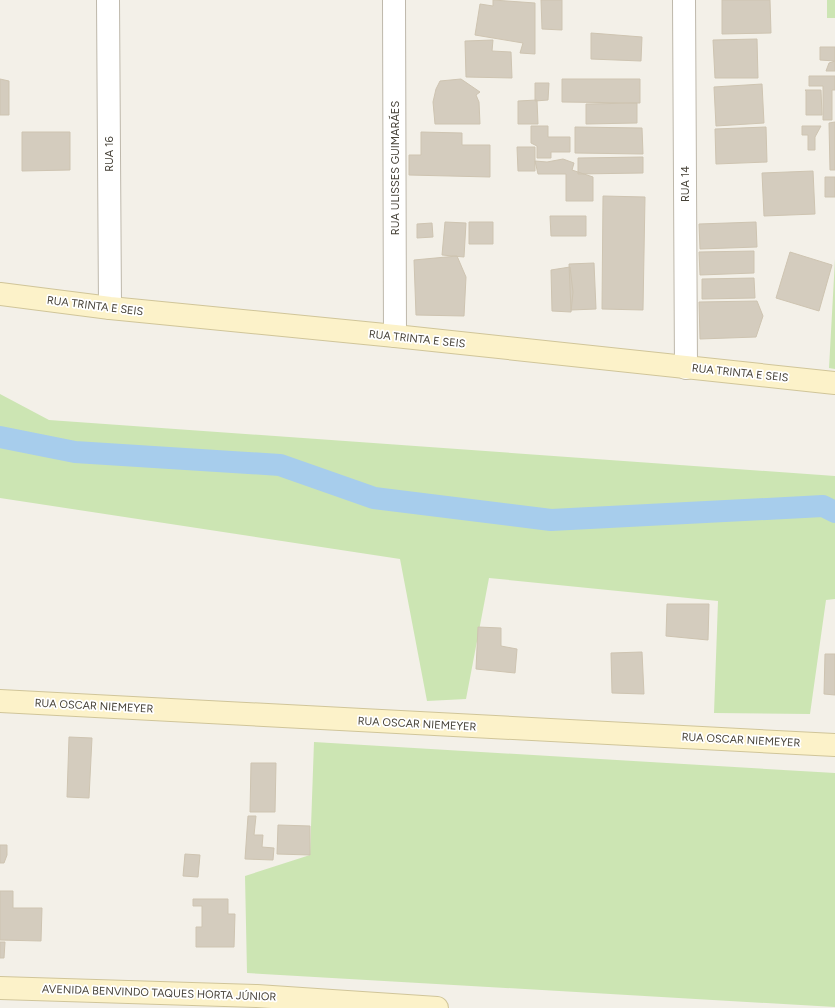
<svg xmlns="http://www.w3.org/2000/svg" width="835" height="1008" font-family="Figtree,sans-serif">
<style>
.green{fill:#cce5b3}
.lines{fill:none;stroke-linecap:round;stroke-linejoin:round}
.canal{stroke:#a7cdec;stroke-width:22}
.building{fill:#d4ccbe;stroke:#cec4b1}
.street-casing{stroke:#beb8ab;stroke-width:24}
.secondary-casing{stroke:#d0c599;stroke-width:24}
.street{stroke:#fff;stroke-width:22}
.secondary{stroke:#fcf2c9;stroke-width:22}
.labels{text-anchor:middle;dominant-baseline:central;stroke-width:3.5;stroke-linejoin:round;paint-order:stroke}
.street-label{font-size:11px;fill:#464137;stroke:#fff}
</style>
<rect width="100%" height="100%" fill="#f3f0e8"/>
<path class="green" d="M 827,0 L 835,0 L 835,18 L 827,18 Z
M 835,259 L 835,369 L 829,368 Z
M 0,394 L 49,420 L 835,476 L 835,599 L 826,600 L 810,714 L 714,713 L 718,601 L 489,578 L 466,699 L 427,701 L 400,559 L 0,498 Z
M 314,742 L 835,773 L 835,1007 L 247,973 L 245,876 L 310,855 Z"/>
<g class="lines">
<path class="canal" d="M 0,437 L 75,452 L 280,465 L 374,498 L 551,520 L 823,506 L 835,512"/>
</g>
<path class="building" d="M 493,0 L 535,3 L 535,54 L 520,53 L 523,43 L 475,35 L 480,4 L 493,6 Z
M 541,0 L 562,0 L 562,30 L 542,29 Z
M 722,0 L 770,0 L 771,33 L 722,34 Z
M 591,33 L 642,37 L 641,61 L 591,59 Z
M 757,39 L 758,78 L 715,78 L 713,40 Z
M 493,40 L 492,51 L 511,52 L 512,78 L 466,77 L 465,41 Z
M 820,47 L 835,47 L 835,61 L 820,60 Z
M 835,61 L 835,71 L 826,71 L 829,63 Z
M 809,76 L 835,76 L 835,90 L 832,90 L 832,120 L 823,120 L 823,86 L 809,86 Z
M 0,79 L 9,81 L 9,115 L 0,115 Z
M 461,79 L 480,92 L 476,95 L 479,102 L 480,124 L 435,124 L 433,102 L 436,89 L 440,81 Z
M 562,79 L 640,79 L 640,103 L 562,102 Z
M 535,83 L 549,83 L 548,100 L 535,101 Z
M 762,84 L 764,123 L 716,126 L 714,87 Z
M 805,90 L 821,90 L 822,115 L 806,115 L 806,91 Z
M 537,100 L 538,124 L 518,124 L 518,101 Z
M 637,103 L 637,123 L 586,124 L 586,104 Z
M 835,122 L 835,170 L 830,170 L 829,123 Z
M 531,126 L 548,126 L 548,137 L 570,137 L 570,152 L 551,152 L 551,158 L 537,158 L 537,146 L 531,143 Z
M 802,126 L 821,126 L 815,137 L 815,150 L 808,150 L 808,135 L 802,135 Z
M 575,127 L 642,128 L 643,154 L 575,153 Z
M 766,127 L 767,162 L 716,164 L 715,129 Z
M 22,132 L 70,132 L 70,170 L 22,171 Z
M 421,132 L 462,133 L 462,145 L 490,145 L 490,177 L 409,175 L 409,155 L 421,155 Z
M 517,147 L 535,147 L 535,171 L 518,171 Z
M 643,157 L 643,173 L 578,174 L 578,158 Z
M 563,159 L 574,163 L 572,170 L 593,177 L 593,201 L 566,201 L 566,174 L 538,174 L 535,161 L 547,162 Z
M 813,171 L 815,214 L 764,216 L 762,173 Z
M 825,177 L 835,177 L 835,197 L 825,197 Z
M 603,196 L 645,197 L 643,310 L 602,309 Z
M 550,216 L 586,216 L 586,236 L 551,236 Z
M 445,222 L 466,223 L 464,257 L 442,255 Z
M 469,222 L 493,222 L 493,244 L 469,244 Z
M 756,222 L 757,247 L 700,249 L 699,224 Z
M 432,223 L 433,237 L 417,238 L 417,224 Z
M 754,251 L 754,273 L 700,275 L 699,252 Z
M 790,252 L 832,265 L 819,311 L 776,298 Z
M 457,256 L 466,277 L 464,316 L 416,315 L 414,260 Z
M 594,263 L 596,309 L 571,310 L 569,264 Z
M 570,267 L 573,292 L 571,312 L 552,311 L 551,270 Z
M 754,278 L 755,298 L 702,299 L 702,279 Z
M 757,301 L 763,316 L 756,337 L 700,339 L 699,302 Z
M 667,604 L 709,604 L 708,640 L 666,636 Z
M 478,627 L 501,628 L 501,646 L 517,649 L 515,673 L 476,669 Z
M 642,652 L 644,694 L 612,693 L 611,653 Z
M 825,654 L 835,654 L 835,695 L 824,694 Z
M 69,737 L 92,738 L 89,798 L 67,797 Z
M 251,763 L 276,763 L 275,812 L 250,812 Z
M 248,816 L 256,816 L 254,835 L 263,835 L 262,847 L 274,848 L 273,860 L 245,859 Z
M 278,825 L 310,826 L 310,855 L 277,854 Z
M 0,845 L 7,845 L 7,855 L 4,863 L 0,863 Z
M 185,854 L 200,855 L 198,877 L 183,876 Z
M 0,891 L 13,891 L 13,908 L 42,908 L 41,941 L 0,940 Z
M 193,899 L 228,899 L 228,914 L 235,914 L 234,947 L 196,947 L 196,927 L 202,927 L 202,906 L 193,906 Z
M 0,942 L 5,942 L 4,958 L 0,958 Z"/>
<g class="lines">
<defs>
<path id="street" d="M 108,0 L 110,308
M 394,0 L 395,336
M 684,0 L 686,368"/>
<path id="secondary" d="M 0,294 L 110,308 L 395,336 L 835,383
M 0,701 L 835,745
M 0,988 L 257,996 L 437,1008"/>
</defs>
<use href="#street" class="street-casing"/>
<use href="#secondary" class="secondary-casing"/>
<use href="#street" class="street"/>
<use href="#secondary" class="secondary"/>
</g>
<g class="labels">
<g class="street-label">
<text transform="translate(109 154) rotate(-90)">RUA 16</text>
<text transform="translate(395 168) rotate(-90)">RUA ULISSES GUIMARÃES</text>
<text transform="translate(685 184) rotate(-90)">RUA 14</text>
<text transform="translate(95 306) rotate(7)">RUA TRINTA E SEIS</text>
<text transform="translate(417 339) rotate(6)">RUA TRINTA E SEIS</text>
<text transform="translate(740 373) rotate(6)">RUA TRINTA E SEIS</text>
<text transform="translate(94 706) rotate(3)">RUA OSCAR NIEMEYER</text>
<text transform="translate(417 724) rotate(3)">RUA OSCAR NIEMEYER</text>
<text transform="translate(741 740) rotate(3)">RUA OSCAR NIEMEYER</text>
<text transform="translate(159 993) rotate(2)">AVENIDA BENVINDO TAQUES HORTA JÚNIOR</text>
</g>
</g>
</svg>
